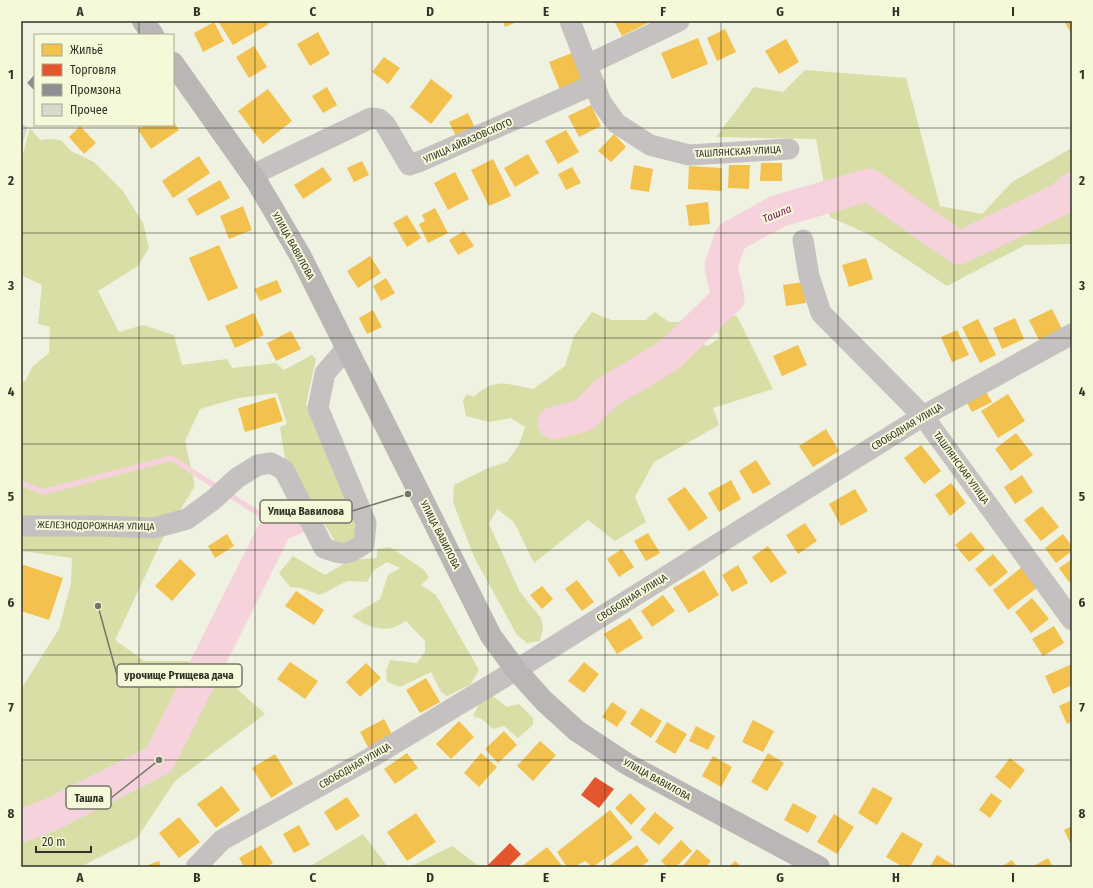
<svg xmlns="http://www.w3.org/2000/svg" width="1093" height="888" font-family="'Fira Sans Condensed',sans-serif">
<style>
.forest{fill:#d8dea6}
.homes{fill:#f2c14e}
.shops{fill:#e4572e}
.industry{fill:#8d8d92}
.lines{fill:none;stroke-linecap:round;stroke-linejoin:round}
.stream{stroke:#f5d2dc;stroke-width:5.5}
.river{stroke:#f5d2dc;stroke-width:33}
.building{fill:#d8dacc}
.minor{stroke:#c4c1c0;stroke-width:21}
.secondary{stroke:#bbb6b6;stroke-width:22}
.grid{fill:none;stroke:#323327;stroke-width:1;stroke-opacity:0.55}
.labels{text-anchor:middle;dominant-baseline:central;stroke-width:4;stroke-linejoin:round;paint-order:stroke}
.street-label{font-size:10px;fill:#323327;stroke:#f5f9d9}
.water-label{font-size:11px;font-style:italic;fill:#73144c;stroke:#f5f9d9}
.leader{fill:none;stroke:#747668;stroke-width:1.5}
.callout-dot{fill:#747668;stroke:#f5f9d9;stroke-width:1.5}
.callout{fill:#f5f9d9;stroke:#747668;stroke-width:1.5}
.callout-label{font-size:11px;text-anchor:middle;font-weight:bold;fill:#323327}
.neatline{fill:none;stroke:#323327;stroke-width:1.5}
.grid-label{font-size:13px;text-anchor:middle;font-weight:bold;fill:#323327}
</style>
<rect width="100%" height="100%" fill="#eff2e0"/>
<path class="forest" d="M 805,70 L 906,78 L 940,206 L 982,214 L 1012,182 L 1072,148 L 1072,244 L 1025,245 L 947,286 L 870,235 L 830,217 L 816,139 L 716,137 L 754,87 L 783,92 Z
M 30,128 L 40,140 L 48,139 L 61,140 L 71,151 L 94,162 L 123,191 L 143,223 L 149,248 L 138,266 L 98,291 L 119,332 L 143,325 L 174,335 L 182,365 L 227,359 L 232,368 L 276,363 L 284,370 L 312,355 L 316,359 L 306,404 L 354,509 L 356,539 L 346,544 L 335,541 L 285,459 L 280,427 L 287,424 L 277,393 L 238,398 L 200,409 L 185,441 L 195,486 L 163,538 L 115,640 L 144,661 L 188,661 L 225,678 L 265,714 L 175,781 L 137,838 L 80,867 L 21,867 L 21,689 L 59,629 L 71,583 L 72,558 L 21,551 L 21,383 L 26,380 L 33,366 L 49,353 L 50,327 L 38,324 L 42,285 L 21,275 L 21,161 Z
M 592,312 L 611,320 L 646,320 L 655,312 L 669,322 L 683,322 L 691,339 L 708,346 L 719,338 L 716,312 L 737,316 L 773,389 L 713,408 L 719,425 L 654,462 L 635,497 L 646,522 L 615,541 L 588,520 L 534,563 L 514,522 L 497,509 L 489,524 L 520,592 L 541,618 L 543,627 L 540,641 L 527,643 L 517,635 L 474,557 L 453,502 L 454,485 L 488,468 L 507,462 L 519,445 L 525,427 L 511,418 L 490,422 L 466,416 L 463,400 L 467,394 L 474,397 C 495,377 507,384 533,389 L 565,366 L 574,336 Z
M 390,547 L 423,569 L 429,577 L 421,585 L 436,595 L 479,670 L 470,685 L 447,696 L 441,692 L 431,672 L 400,687 L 387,682 L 386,671 L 390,660 L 417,663 L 425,652 L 425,641 L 406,621 C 402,623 396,627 392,628 C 378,631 362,624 352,616 L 380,599 L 388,575 L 400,568 L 387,562 L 373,571 L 367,582 L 347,581 L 320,595 L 301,588 L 290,587 L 279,573 L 293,556 L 325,575 L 350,560 L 377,558 L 377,549 Z
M 490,694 L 507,707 L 519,704 L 533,718 L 533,725 L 518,738 L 504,726 L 493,729 L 482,719 L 473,716 L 481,700 Z
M 363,834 L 388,867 L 309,867 Z
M 452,846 L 480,867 L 410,867 Z"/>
<path class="homes" d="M 218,21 L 267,21 L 269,24 L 233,45 Z
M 503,21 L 519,21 L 505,27 Z
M 614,21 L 652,21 L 622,36 Z
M 1064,21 L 1072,21 L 1072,35 Z
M 214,22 L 224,41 L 203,52 L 194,33 Z
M 725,29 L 736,52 L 717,61 L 707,38 Z
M 318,32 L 330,54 L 310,66 L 297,44 Z
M 698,38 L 708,64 L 672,79 L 661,53 Z
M 786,39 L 799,62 L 779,74 L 765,51 Z
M 254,46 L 267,67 L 249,78 L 236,57 Z
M 572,53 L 582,82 L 560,90 L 549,62 Z
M 384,57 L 400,68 L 388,84 L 372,72 Z
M 431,79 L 453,96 L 431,124 L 410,107 Z
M 327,87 L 337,105 L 323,113 L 312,96 Z
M 268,89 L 292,121 L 263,144 L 238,111 Z
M 591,105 L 601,126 L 579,137 L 568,116 Z
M 468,113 L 476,130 L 457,138 L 449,122 Z
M 173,121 L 179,130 L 151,149 L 138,130 L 145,125 L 173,125 Z
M 80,126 L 96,143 L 84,154 L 69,137 Z
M 566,130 L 579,152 L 558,164 L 545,141 Z
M 614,134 L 626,147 L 611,162 L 598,151 Z
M 528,154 L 539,173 L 515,187 L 504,168 Z
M 199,156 L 210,173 L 173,198 L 162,181 Z
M 493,159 L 511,196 L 489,206 L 471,170 Z
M 362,161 L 369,175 L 354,182 L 347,168 Z
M 761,163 L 782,163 L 782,181 L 760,181 Z
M 634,165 L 653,169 L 649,192 L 630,189 Z
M 729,165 L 750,165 L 749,189 L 728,188 Z
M 689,166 L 722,168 L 722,191 L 688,189 Z
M 323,167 L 332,180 L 303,199 L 294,185 Z
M 572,167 L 581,183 L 566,190 L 558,174 Z
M 455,172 L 469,199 L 448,210 L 434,183 Z
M 220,180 L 230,198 L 197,216 L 187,199 Z
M 708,202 L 710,224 L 689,226 L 686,205 Z
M 243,206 L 252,230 L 229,239 L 220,216 Z
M 435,208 L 448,233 L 428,243 L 419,224 L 425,221 L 422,215 Z
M 407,215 L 421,238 L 407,247 L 393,223 Z
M 464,231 L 474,246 L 458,255 L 449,240 Z
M 219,245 L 238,288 L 208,301 L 189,258 Z
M 370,256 L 381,273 L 358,288 L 347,271 Z
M 866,258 L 873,279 L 849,287 L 842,265 Z
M 386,278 L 395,293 L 381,301 L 373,286 Z
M 277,280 L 282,292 L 260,301 L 254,289 Z
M 803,282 L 806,303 L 786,306 L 783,285 Z
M 1052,309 L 1062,329 L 1039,340 L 1029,320 Z
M 373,310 L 382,327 L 367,334 L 359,318 Z
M 254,313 L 264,335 L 235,348 L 225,326 Z
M 1015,318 L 1024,339 L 1002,349 L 993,328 Z
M 978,319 L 996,355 L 980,363 L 962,327 Z
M 957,330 L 969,355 L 952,362 L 941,337 Z
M 291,331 L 301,349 L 276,361 L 267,343 Z
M 798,345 L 807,365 L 782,376 L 773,356 Z
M 985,390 L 992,402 L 972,412 L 966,401 Z
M 1008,394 L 1025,421 L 998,438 L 981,411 Z
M 275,397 L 283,421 L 245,432 L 238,408 Z
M 826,429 L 839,451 L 813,467 L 799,446 Z
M 1016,433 L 1033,455 L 1011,471 L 995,449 Z
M 921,445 L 941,471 L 924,484 L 904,458 Z
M 756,460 L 771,484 L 753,494 L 739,471 Z
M 1022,475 L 1033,492 L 1015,504 L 1004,487 Z
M 731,480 L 741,499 L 719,512 L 708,493 Z
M 951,483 L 966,503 L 950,516 L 935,495 Z
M 685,487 L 708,518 L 689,531 L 667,499 Z
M 855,489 L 868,511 L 841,526 L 829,504 Z
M 1042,506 L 1059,527 L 1041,541 L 1024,520 Z
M 805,523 L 817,541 L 798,554 L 786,535 Z
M 971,532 L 985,549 L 969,562 L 955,545 Z
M 648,533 L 660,553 L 646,561 L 634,541 Z
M 227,534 L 234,546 L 215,558 L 208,546 Z
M 1063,534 L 1072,546 L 1072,551 L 1056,563 L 1045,548 Z
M 768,546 L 787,573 L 771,583 L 752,557 Z
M 622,549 L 634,567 L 619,577 L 607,559 Z
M 993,554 L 1008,572 L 990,587 L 975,569 Z
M 180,559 L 196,574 L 172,601 L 155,586 Z
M 1072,559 L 1072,581 L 1069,582 L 1059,568 Z
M 21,564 L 63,578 L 49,620 L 21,611 Z
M 738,565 L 748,583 L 732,592 L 722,575 Z
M 1022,567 L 1038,587 L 1008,610 L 993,590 Z
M 704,570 L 719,595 L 689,613 L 673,588 Z
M 577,580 L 594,602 L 582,611 L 565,589 Z
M 542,586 L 553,599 L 542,609 L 530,595 Z
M 296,591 L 324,610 L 314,625 L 285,606 Z
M 663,595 L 675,611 L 652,627 L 641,611 Z
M 1032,598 L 1049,619 L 1031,633 L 1015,612 Z
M 630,618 L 643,638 L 617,654 L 604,634 Z
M 1054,626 L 1064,643 L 1043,656 L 1032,639 Z
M 290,662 L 318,681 L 305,699 L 277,679 Z
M 584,662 L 599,674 L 584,693 L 568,681 Z
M 366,663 L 381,678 L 360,697 L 346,682 Z
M 1072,664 L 1072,685 L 1053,694 L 1045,676 Z
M 426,678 L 440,702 L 420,713 L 406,690 Z
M 1072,700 L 1072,721 L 1067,724 L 1059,706 Z
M 612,702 L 627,712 L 617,727 L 602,717 Z
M 641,708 L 662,721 L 651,738 L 630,724 Z
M 384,719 L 393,736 L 369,749 L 360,732 Z
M 753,720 L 774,731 L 763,752 L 742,742 Z
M 459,721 L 474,737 L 451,759 L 436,744 Z
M 667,722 L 687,734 L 675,754 L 655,742 Z
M 696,726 L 715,736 L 708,750 L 689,741 Z
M 504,731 L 517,745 L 498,763 L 485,749 Z
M 540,741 L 556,755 L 533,781 L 517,766 Z
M 407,753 L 418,768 L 395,784 L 384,769 Z
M 481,753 L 497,767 L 479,787 L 464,773 Z
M 768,753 L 784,763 L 767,791 L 751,782 Z
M 275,754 L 293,784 L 271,798 L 252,768 Z
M 713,756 L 732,767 L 721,787 L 702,776 Z
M 1010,758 L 1025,770 L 1010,789 L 995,777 Z
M 222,786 L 240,810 L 216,828 L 197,804 Z
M 873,787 L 893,798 L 877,825 L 858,813 Z
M 630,793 L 646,809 L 631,825 L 615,808 Z
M 991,793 L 1002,801 L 990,818 L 979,810 Z
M 347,797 L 360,816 L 336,831 L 324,812 Z
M 793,803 L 817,816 L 808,833 L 784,820 Z
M 610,810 L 633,838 L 593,867 L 585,861 L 574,867 L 567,867 L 557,852 Z
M 655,812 L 674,828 L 659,845 L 640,830 Z
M 416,813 L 436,842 L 407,861 L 387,832 Z
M 834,814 L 854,827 L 837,854 L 817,842 Z
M 179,817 L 200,842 L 179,858 L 159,833 Z
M 299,825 L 310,845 L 294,853 L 283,834 Z
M 1072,826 L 1072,847 L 1064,830 Z
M 902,832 L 923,844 L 910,867 L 903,867 L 886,857 Z
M 681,840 L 692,851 L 676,867 L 667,867 L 661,861 Z
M 261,845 L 273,863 L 266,867 L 244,867 L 239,858 Z
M 637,845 L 649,861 L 640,867 L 610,867 L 609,866 Z
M 547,847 L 563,867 L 521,867 Z
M 697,849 L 711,861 L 706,867 L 682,867 Z
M 937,855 L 957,867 L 930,867 Z
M 1048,858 L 1053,867 L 1032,867 Z
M 1012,860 L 1017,867 L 1001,867 Z
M 159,861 L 161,867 L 143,867 Z
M 735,861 L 742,867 L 729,867 Z"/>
<path class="shops" d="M 595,777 L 614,789 L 599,808 L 581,795 Z
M 510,843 L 521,854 L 508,867 L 486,867 Z"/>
<path class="industry" d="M 35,74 L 35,91 L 27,83 Z"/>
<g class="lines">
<path class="stream" d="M 21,483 L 43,492 L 171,458 L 277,525"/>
<path class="river" d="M 554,423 L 584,415 L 606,393 L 668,356 L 728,298 L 721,266 L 731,237 L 778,211 L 869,185 L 959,248 L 1061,199 L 1072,189
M 21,826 L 50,815 L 159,760 L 277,525 L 293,519"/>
</g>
<path class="building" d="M 21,124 L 28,126 L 21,150 Z"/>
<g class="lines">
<path class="minor" d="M 570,21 L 601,102 L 616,123 L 650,145 L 689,155 L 789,149
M 587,65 L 679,21
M 252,175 L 371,118 L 379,119 L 385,124 L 409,165 L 421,161 L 595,84
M 803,240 L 809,276 L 821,313 L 923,416 L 1072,620
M 21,526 L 98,526 L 154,528 L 187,519 L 213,500 L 237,478 L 258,465 L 271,463 L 284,470 L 324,548 C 344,556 347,555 364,544 L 366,523 L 318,408 L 325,373 L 346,349
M 196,867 L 222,840 L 367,760 L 516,670 L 923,416 L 1072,334"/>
<path class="secondary" d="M 143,21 L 153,35
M 173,63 L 257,182 L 300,255 L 491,636 L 516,670 L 544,701 L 577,731 L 627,764 L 819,867"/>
</g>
<path class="grid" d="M 139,21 L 139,35M 255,21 L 255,867M 372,21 L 372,867M 488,21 L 488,867M 605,21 L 605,867M 721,21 L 721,867M 838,21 L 838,867M 954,21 L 954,867M 139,125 L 139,867M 21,128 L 1072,128M 21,233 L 1072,233M 21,338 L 1072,338M 21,444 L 1072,444M 21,550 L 1072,550M 21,655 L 1072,655M 21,760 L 1072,760"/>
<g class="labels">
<g class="street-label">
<text transform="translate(468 141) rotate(-24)">УЛИЦА АЙВАЗОВСКОГО</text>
<text transform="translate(738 152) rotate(-3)">ТАШЛЯНСКАЯ УЛИЦА</text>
<text transform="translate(293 246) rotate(61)">УЛИЦА ВАВИЛОВА</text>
<text transform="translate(907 427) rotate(-31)">СВОБОДНАЯ УЛИЦА</text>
<text transform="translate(961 468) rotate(54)">ТАШЛЯНСКАЯ УЛИЦА</text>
<text transform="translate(96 526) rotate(1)">ЖЕЛЕЗНОДОРОЖНАЯ УЛИЦА</text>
<text transform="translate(440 535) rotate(63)">УЛИЦА ВАВИЛОВА</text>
<text transform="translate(632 598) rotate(-32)">СВОБОДНАЯ УЛИЦА</text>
<text transform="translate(355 766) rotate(-30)">СВОБОДНАЯ УЛИЦА</text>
<text transform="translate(657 780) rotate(29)">УЛИЦА ВАВИЛОВА</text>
</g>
<g class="water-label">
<text transform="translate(777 214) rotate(-23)">Ташла</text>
</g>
</g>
<path class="leader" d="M408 494L352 511M98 606L117 675M159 760L111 798"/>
<g class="callout-dot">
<circle cx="408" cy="494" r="4"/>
<circle cx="98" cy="606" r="4"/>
<circle cx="159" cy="760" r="4"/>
</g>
<g class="callout">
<rect x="260" y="500" width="92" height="23" rx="4"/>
<rect x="117" y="664" width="125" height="23" rx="4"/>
<rect x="66" y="786" width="45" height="23" rx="4"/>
</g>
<g class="callout-label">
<text x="306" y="515">Улица Вавилова</text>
<text x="179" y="679">урочище Ртищева дача</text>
<text x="89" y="802">Ташла</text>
</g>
<rect width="1093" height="888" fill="none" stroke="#f5f9d9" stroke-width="44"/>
<rect x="34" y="34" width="140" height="92" fill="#f5f9d9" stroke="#a7aa92"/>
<rect x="42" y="44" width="20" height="12" fill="#f2c14e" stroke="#a7aa92"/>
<text x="70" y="54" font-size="12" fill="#323327">Жильё</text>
<rect x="42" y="64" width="20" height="12" fill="#e4572e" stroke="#a7aa92"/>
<text x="70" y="74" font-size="12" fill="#323327">Торговля</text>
<rect x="42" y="84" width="20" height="12" fill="#8d8d92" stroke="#a7aa92"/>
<text x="70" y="94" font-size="12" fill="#323327">Промзона</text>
<rect x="42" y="104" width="20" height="12" fill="#d8dacc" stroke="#a7aa92"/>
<text x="70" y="114" font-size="12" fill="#323327">Прочее</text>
<path d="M36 846v6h55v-6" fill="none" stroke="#323327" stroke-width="2"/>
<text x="42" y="846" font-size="12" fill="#323327" stroke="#f5f9d9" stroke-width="3" paint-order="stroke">20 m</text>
<rect x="22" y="22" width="1049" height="844" class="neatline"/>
<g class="grid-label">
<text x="80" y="16">A</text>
<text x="197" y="16">B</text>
<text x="313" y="16">C</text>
<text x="430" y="16">D</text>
<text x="546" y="16">E</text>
<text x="663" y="16">F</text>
<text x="780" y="16">G</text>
<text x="896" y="16">H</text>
<text x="1013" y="16">I</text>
<text x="11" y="79">1</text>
<text x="1082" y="79">1</text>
<text x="11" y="185">2</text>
<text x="1082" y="185">2</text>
<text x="11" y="290">3</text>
<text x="1082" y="290">3</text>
<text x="11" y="396">4</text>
<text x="1082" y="396">4</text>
<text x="11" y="501">5</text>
<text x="1082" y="501">5</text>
<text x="11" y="607">6</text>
<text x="1082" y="607">6</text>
<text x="11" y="712">7</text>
<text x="1082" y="712">7</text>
<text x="11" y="818">8</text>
<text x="1082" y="818">8</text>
<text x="80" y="882">A</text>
<text x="197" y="882">B</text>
<text x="313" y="882">C</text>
<text x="430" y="882">D</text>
<text x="546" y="882">E</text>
<text x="663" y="882">F</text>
<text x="780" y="882">G</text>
<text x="896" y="882">H</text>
<text x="1013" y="882">I</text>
</g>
</svg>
